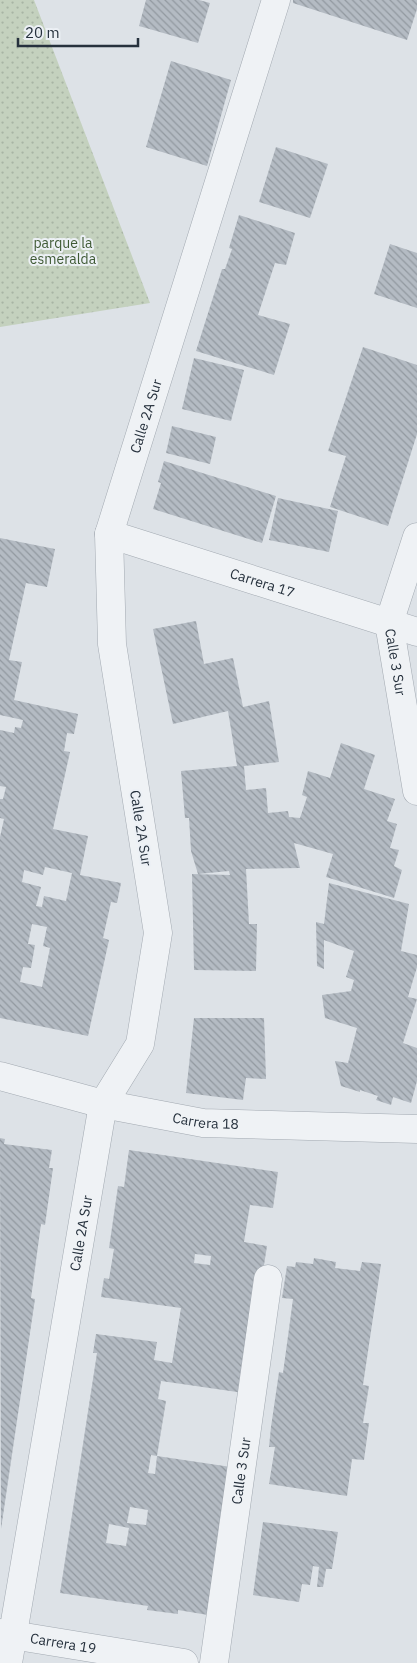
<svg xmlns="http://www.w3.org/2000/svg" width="417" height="1663" font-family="'IBM Plex Sans',sans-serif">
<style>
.grass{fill:url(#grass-dots)}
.building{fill:url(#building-back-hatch);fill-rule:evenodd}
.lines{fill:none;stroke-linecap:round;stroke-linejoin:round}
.street-casing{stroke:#a2a9b1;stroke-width:29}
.street{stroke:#eff2f5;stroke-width:28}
.labels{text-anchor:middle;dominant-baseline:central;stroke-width:4;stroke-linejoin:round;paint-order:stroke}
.park-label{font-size:14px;fill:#3e5934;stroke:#ecf0f5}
.street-label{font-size:14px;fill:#26313d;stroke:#ecf0f5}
</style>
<defs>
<pattern id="grass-dots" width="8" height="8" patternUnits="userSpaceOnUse" patternTransform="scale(1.25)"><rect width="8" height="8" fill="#c4d1be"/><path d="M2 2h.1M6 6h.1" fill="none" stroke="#a8b4a4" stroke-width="1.8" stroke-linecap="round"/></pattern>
<pattern id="building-back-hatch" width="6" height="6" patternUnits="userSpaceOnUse" patternTransform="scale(1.25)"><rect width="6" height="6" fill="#b4bbc3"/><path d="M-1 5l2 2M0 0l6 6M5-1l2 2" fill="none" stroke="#9299a0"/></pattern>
</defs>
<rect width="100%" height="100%" fill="#dde2e7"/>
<path class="grass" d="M 0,0 L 34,0 L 150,303 L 0,327 Z"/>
<path class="building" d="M 146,0 L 199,0 L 210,3 L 198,43 L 139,26 Z
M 293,0 L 417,0 L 417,9 L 407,40 L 293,3 Z
M 171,61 L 231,80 L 207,166 L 146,147 Z
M 276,147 L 328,164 L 310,218 L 259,202 Z
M 239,215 L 295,233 L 286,265 L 275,263 L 258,315 L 290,324 L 274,375 L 196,351 L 222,269 L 225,269 L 232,249 L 229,248 Z
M 390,244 L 417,253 L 417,308 L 374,294 Z
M 363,347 L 417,365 L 417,434 L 388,526 L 330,507 L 346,456 L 328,451 Z
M 194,358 L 244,370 L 231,421 L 182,409 Z
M 172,426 L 216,437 L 210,464 L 166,453 Z
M 164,461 L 276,496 L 262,543 L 153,509 L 161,483 L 158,482 Z
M 278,498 L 338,511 L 329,552 L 269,540 Z
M 0,538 L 55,549 L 47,587 L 26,583 L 9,660 L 22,662 L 14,700 L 78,714 L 74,734 L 67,733 L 64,751 L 70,752 L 53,829 L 88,836 L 80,875 L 121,883 L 117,903 L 111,902 L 103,938 L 109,940 L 88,1036 L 0,1018 L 0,837 L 4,819 L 0,818 L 0,799 L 3,799 L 6,787 L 0,786 L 0,730 L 14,733 L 15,727 L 21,728 L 23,720 L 0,715 ZM 45,867 L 72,873 L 66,901 L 44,896 L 42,907 L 36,906 L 41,887 L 22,882 L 24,870 L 43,875 ZM 32,924 L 47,927 L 43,946 L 50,948 L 42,987 L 20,982 L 23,967 L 31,968 L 35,945 L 28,944 Z
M 196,621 L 204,664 L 233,658 L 243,707 L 269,701 L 279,762 L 244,766 L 246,790 L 266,788 L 268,813 L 288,811 L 289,817 L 300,818 L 307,797 L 302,795 L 308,771 L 330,778 L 341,743 L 375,755 L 364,789 L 395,799 L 387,821 L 397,824 L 390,848 L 399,850 L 394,866 L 402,870 L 394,898 L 326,877 L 333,854 L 294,843 L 300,868 L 246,869 L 249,924 L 257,924 L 256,971 L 194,970 L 192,874 L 230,875 L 229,871 L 198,874 L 191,851 L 189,818 L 185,818 L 181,771 L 237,766 L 228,711 L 173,724 L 153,629 Z
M 329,883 L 409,904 L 401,951 L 417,955 L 417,967 L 408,997 L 417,999 L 403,1043 L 417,1048 L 417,1081 L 411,1103 L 393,1097 L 391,1105 L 376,1100 L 378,1096 L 360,1090 L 360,1092 L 341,1086 L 335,1061 L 348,1063 L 357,1028 L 325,1018 L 322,995 L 351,991 L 354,980 L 346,977 L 354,951 L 324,940 L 324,969 L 317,966 L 316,922 L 324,924 Z
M 194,1018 L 264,1018 L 266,1079 L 246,1078 L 243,1100 L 186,1093 Z
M 0,1138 L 5,1139 L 4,1144 L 52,1150 L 49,1168 L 53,1168 L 45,1225 L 41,1224 L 31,1298 L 35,1299 L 1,1529 Z
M 129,1150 L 278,1172 L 273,1208 L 250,1205 L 244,1242 L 267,1246 L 244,1393 L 161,1381 L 158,1399 L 166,1401 L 157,1456 L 151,1455 L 148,1473 L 155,1474 L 157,1456 L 231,1467 L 208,1615 L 178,1610 L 178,1614 L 147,1610 L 148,1606 L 60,1593 L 97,1353 L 93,1353 L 96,1334 L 157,1342 L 154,1360 L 172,1363 L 181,1308 L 101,1297 L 104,1278 L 109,1279 L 114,1249 L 109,1248 L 118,1186 L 124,1187 ZM 195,1254 L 211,1256 L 210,1265 L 194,1263 ZM 130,1507 L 148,1510 L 146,1525 L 127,1523 ZM 109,1524 L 129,1528 L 126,1546 L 106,1543 Z
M 314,1258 L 336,1262 L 335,1268 L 360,1271 L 362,1262 L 381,1264 L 363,1385 L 369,1386 L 363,1423 L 369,1423 L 364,1460 L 352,1459 L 347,1496 L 269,1484 L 275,1447 L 269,1447 L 271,1427 L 279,1372 L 283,1373 L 293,1299 L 282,1298 L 287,1266 L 295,1267 L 296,1262 L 313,1264 Z
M 263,1522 L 338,1532 L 332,1569 L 326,1569 L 323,1587 L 317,1587 L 319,1567 L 313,1566 L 310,1585 L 302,1584 L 299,1602 L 253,1595 Z"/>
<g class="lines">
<defs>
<g id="street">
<path id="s1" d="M 109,534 L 417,632"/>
<path id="s2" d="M 417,537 L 389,623 L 417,791"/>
<path id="s3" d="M 0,1076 L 103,1104 L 203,1123 L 417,1129"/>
<path id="s4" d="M 0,1633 L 184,1663"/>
<path id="s5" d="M 8,1663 L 103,1104 L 140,1044 L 158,933 L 112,644 L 109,534 L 276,0"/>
<path id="s6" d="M 214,1663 L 268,1279"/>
</g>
</defs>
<use href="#street" class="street-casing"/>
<use href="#street" class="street"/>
</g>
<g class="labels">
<g class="park-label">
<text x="63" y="243">parque la<tspan x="63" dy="16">esmeralda</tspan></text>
</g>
<g class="street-label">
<text stroke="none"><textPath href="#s5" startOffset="1276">Calle 2A Sur</textPath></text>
<text stroke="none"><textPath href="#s1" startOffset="161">Carrera 17</textPath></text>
<text stroke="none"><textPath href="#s2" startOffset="130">Calle 3 Sur</textPath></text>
<text transform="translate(141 828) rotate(81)">Calle 2A Sur</text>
<text stroke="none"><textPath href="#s3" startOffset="211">Carrera 18</textPath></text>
<text stroke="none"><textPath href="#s5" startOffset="436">Calle 2A Sur</textPath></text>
<text stroke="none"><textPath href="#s6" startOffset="194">Calle 3 Sur</textPath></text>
<text stroke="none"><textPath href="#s4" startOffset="64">Carrera 19</textPath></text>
</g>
</g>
<path d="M18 38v8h120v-8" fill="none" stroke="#26313d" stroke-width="2.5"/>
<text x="25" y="38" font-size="15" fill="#26313d" stroke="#ecf0f5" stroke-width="4" paint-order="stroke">20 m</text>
</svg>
